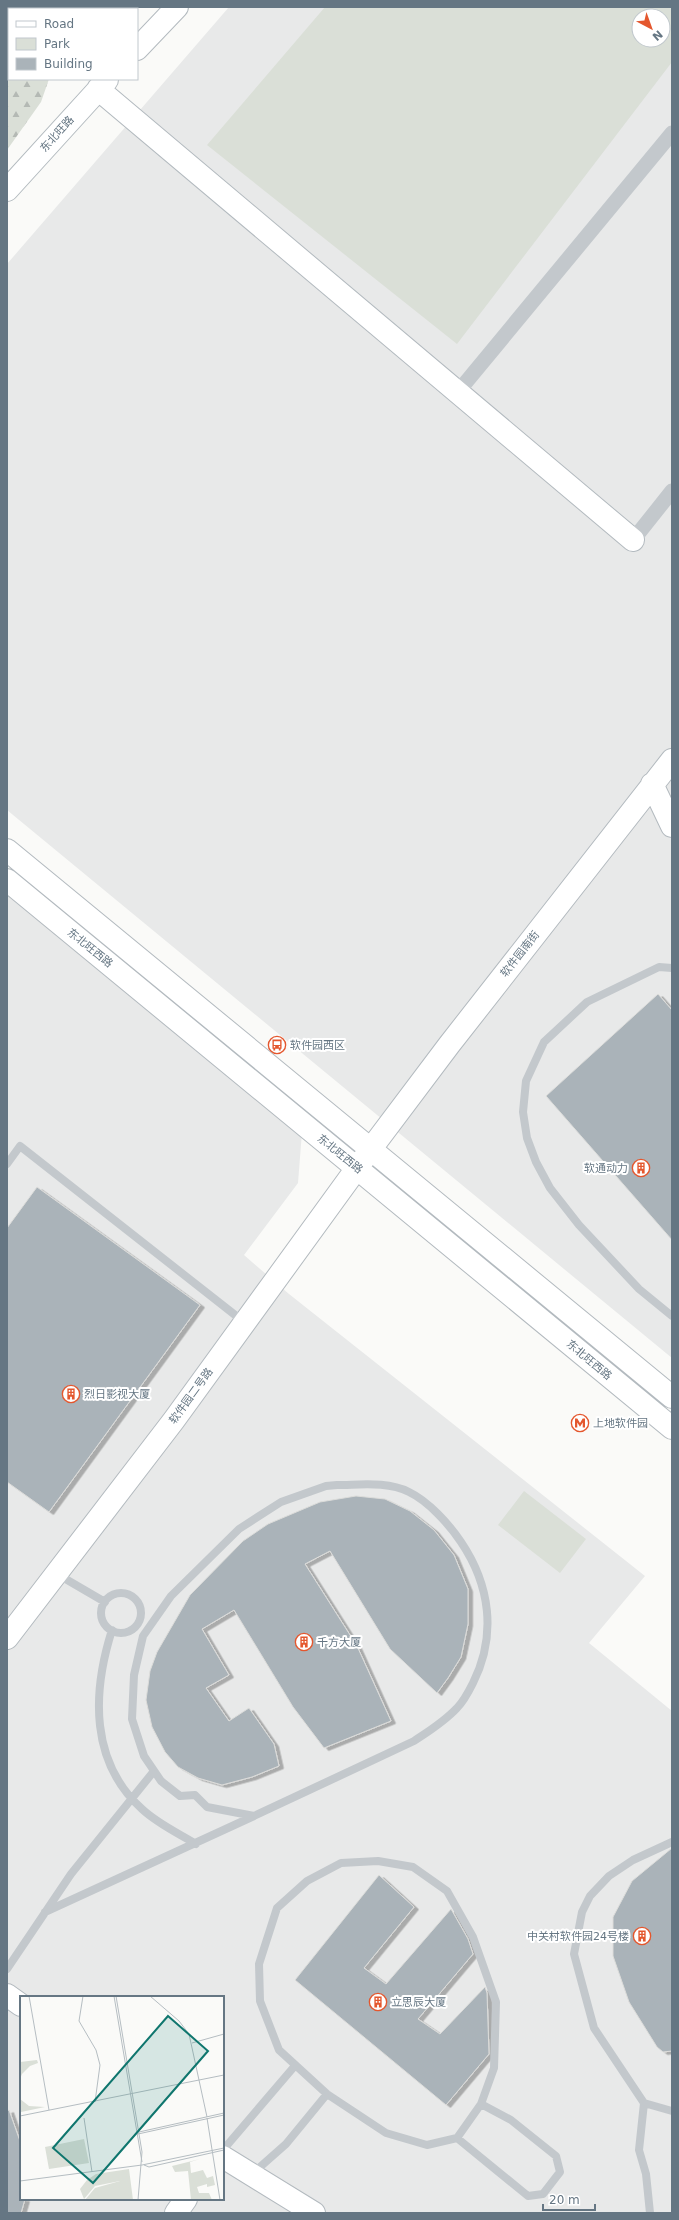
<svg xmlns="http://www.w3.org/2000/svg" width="679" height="2220" font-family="'DejaVu Sans','Noto Sans SC',sans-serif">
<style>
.built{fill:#e8e9e9;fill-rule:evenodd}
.green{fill:#dadfd7;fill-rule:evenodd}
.forest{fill:url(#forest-firs)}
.building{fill:#aab3b9;stroke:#dcdcda;filter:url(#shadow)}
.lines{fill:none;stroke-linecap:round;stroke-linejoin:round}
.secondary-casing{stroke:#b3babf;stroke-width:24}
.lane{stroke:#c3c8cc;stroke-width:8}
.street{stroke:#c3c8cc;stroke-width:15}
.secondary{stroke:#fff;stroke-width:22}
.labels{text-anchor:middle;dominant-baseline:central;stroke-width:4;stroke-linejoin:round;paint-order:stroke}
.street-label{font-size:11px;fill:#657683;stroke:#fff}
.poi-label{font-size:11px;fill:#657683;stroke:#fff;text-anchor:start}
.inset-road{fill:none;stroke:#b5bdc2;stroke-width:1}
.view{fill:#0f766e;fill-opacity:0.15;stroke:#0f766e;stroke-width:2}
.inset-edge{fill:none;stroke:#657683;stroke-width:2}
</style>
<defs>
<pattern id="forest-firs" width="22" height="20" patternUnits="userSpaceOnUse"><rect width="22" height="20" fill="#dadfd7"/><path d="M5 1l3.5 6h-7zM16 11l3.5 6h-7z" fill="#b4b9b4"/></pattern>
<filter id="shadow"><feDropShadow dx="4.5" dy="2.5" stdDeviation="0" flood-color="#0004"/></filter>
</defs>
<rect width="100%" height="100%" fill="#fafaf8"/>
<path class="built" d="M 229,7 L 672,7 L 672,1358 L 7,810 L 7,264 ZM 639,16 L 663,16 L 663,40 L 639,40 Z
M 7,888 L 302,1132 L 298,1183 L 244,1255 L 289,1294 L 645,1576 L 589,1643 L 672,1711 L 672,2213 L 7,2213 ZM 21,1997 L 223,1997 L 223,2199 L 21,2199 Z"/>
<path class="green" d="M 325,7 L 672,7 L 672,62 L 457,344 L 207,145 ZM 639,16 L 663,16 L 663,40 L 639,40 Z
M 524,1491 L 586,1539 L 560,1573 L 498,1525 Z"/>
<path class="forest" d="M 7,7 L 74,7 L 74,9 L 9,9 L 9,79 L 49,79 L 41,102 L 7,150 Z"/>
<path class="building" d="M 658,994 L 672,1010 L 672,1240 L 546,1096 Z
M 37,1187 L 200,1305 L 49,1512 L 7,1482 L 7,1228 Z
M 356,1496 L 385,1499 L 410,1511 L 434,1530 L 454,1555 L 468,1589 L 468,1624 L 461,1657 L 448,1678 L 437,1693 L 390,1649 L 330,1551 L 305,1564 L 357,1646 L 391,1721 L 324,1748 L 293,1707 L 234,1610 L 202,1629 L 229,1675 L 206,1688 L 229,1721 L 249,1708 L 274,1744 L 279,1766 L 252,1777 L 222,1785 L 198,1778 L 178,1767 L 165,1752 L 152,1727 L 146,1700 L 150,1671 L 157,1652 L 190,1595 L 243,1541 L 268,1524 L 320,1502 Z
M 672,1848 L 672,2051 L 663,2052 L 657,2047 L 629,2002 L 613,1956 L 613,1917 L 632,1881 Z
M 379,1875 L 414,1907 L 364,1968 L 386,1984 L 451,1909 L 468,1939 L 473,1954 L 418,2019 L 440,2034 L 485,1987 L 487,1993 L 489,2054 L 446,2105 L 295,1980 Z
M 9,2110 L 21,2144 L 21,2199 L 25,2199 L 21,2213 L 7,2213 L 7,2111 Z"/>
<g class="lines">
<defs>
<path id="secondary" d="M 137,49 L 177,7
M 98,89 L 633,540
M 7,190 L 107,80
M 652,784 L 672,826
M 7,850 L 672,1397
M 7,880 L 672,1428
M 7,1638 L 174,1420 L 370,1150 L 449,1045 L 672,760
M 7,1995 L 21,2005
M 223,2157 L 314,2213
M 176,2213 L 186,2199"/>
</defs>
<use href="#secondary" class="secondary-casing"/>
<path class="lane" d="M 672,968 L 659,967 L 587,1002 L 544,1042 L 526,1081 L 523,1112 L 527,1138 L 536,1162 L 550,1188 L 579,1225 L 639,1289 L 672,1316
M 7,1164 L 20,1146 L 244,1322
M 337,1485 C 360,1485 387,1481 409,1492 C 428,1501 449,1524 461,1542 C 490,1585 497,1635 473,1683 C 469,1691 464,1701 457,1708 C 444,1722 429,1731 414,1741 L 254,1816 L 207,1807 L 195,1795 L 180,1796 L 161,1781 L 144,1756 L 132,1719 L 134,1675 L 143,1636 L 171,1596 L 239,1529 L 281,1502 L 326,1486 Z
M 57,1574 L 105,1602
M101 1613a20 20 0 1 1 40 0a20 20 0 1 1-40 0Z
M 112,1630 C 92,1693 90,1762 142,1809 C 158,1824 178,1833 196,1844
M 378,1861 L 413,1867 L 447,1891 L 473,1937 L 496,2002 L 494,2068 L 481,2104 L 457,2138 L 427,2145 L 386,2133 L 327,2094 L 279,2050 L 260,2001 L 259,1964 L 277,1908 L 307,1881 L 341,1863 Z
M 45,1912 L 254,1816
M 7,1969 L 71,1874 L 154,1771
M 644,2103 L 672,2111
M 457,2138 L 528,2196 L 543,2194 L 560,2172 L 556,2156 L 511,2120 L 481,2104
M 223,2150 L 293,2068
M 252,2174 L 286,2144 L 327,2094
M 650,2213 L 646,2174 L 639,2150 L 644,2103 L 594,2028 L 574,1954 L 582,1912 L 590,1896 L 609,1876 L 633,1860 L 672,1842"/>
<path class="street" d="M 457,393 L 672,133
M 633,540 L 672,491"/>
<use href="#secondary" class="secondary"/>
</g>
<defs>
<symbol id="bus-ring" viewBox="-11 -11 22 22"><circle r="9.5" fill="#fff" stroke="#e4572e" stroke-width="1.5"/><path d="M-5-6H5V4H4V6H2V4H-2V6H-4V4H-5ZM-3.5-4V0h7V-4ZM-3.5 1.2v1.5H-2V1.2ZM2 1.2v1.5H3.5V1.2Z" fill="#e4572e"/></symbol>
<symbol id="building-ring" viewBox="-11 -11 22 22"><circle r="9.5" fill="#fff" stroke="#e4572e" stroke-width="1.5"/><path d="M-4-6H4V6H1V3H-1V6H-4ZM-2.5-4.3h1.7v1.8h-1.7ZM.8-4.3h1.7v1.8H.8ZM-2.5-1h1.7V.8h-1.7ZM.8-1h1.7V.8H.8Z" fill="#e4572e"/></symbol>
<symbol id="metro-ring" viewBox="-11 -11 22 22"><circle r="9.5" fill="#fff" stroke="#e4572e" stroke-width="1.5"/><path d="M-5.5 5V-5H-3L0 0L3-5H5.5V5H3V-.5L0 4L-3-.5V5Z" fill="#e4572e"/></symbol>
</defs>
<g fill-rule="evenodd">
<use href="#bus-ring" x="267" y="1035" width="20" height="20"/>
<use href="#building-ring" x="631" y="1158" width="20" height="20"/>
<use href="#building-ring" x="61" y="1384" width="20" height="20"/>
<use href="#metro-ring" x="570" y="1413" width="20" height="20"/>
<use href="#building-ring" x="294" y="1632" width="20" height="20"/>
<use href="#building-ring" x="632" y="1926" width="20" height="20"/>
<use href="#building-ring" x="368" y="1992" width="20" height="20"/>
</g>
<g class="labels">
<g class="street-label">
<text transform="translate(57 134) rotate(-48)">东北旺路</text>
<text transform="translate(90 948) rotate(39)">东北旺西路</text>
<text transform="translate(520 954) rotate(-52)">软件园南街</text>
<text transform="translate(340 1154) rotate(39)">东北旺西路</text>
<text transform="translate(589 1360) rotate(40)">东北旺西路</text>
<text transform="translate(191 1396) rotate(-54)">软件园二号路</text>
</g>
<g class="poi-label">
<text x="290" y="1045">软件园西区</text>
<text x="628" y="1168" text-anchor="end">软通动力</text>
<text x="84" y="1394">烈日影视大厦</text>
<text x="593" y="1423">上地软件园</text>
<text x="317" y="1642">千方大厦</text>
<text x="629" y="1936" text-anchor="end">中关村软件园24号楼</text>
<text x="391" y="2002">立思辰大厦</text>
</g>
</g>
<g transform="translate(20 1996)">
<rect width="204" height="204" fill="#fafaf8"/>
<path d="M 17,64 L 18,67 L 10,70 L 2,78 L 0,83 L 0,66 ZM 0,103 L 9,110 L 25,111 L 1,116 ZM 64,143 L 69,167 L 29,173 L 25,151 ZM 180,163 L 170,166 L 171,177 L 183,174 L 187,182 L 193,180 L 195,189 L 187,191 L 187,188 L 177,191 L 179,197 L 189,197 L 192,204 L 171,204 L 168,175 L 155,176 L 152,170 Z" fill="#dadfd7"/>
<path d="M 109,173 L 113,204 L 65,204 L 75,192 L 100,185 L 75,190 L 64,203 L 60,193 L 67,184 L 76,178 Z" fill="#dadfd7"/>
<path class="inset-road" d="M 9,0 L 29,114M 63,0 L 59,25 L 76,54 L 80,69 L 75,106M 94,0 L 122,166M 96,0 L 122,156 L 118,204M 130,0 L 159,25 L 169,38 L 187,121M 172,47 L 204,38M 0,120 L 204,79M 64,122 L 72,176M 187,122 L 200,204M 119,136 L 204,117M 118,138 L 204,119M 122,169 L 204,152M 124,169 L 129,171 L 204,154M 0,185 L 122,169"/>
<path class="view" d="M 148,20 L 188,55 L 73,187 L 33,152 Z"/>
<rect width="204" height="204" class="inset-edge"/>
</g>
<rect width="679" height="2220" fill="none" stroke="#657683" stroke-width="16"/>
<rect x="8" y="8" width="130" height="72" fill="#ffffff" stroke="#c1c8cd"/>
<rect x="16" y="21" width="20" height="6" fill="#ffffff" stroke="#c1c8cd"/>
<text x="44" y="28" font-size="12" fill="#657683">Road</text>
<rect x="16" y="38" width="20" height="12" fill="#dadfd7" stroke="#c1c8cd"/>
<text x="44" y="48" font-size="12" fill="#657683">Park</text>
<rect x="16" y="58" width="20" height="12" fill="#aab3b9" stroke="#c1c8cd"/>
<text x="44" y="68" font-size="12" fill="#657683">Building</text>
<g transform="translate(651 28) rotate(139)"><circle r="19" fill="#ffffff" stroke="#c1c8cd"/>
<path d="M0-3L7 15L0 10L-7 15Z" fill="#e4572e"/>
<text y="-6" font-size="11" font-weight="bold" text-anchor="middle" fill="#657683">N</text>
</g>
<path d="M543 2204v6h52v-6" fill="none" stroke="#657683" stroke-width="2"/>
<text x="549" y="2204" font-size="12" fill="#657683" stroke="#ffffff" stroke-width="3" paint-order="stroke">20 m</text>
</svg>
